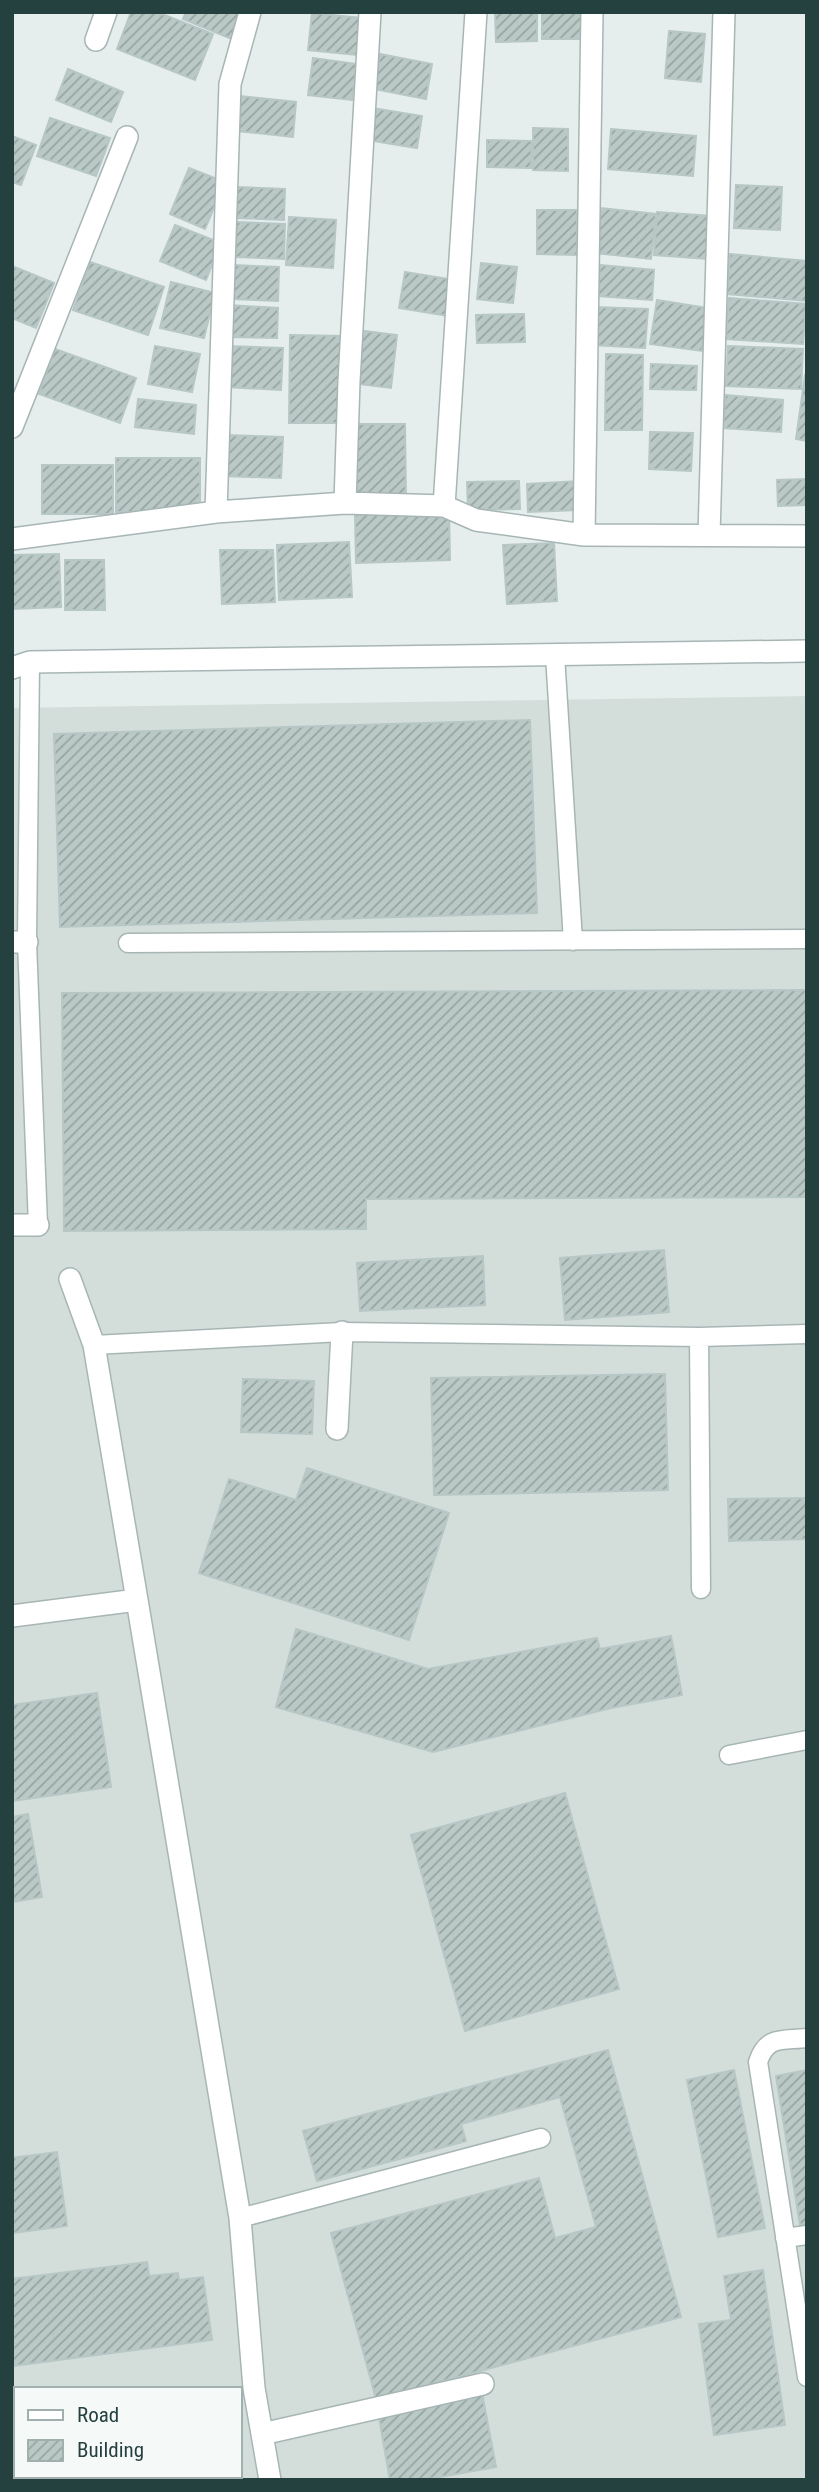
<svg xmlns="http://www.w3.org/2000/svg" width="819" height="2492" font-family="'Roboto Condensed',sans-serif">
<style>
.built{fill:#d3dedb;fill-rule:evenodd}
.building{fill:url(#building-hatch);stroke:#b7c7c5;stroke-width:2}
.lines{fill:none;stroke-linecap:round;stroke-linejoin:round}
.lane-casing{stroke:#a7b6b5;stroke-width:21}
.street-casing{stroke:#a7b6b5;stroke-width:24}
.lane{stroke:#fff;stroke-width:18}
.street{stroke:#fff;stroke-width:21}
</style>
<defs>
<pattern id="building-hatch" width="6" height="6" patternUnits="userSpaceOnUse" patternTransform="scale(1.75)"><rect width="6" height="6" fill="#bac9c6"/><path d="M-1 1l2-2M0 6l6-6M5 7l2-2" fill="none" stroke="#97a5a2"/></pattern>
</defs>
<rect width="100%" height="100%" fill="#e5eeec"/>
<path class="built" d="M 807,696 L 807,2480 L 12,2480 L 12,708 ZM 16,2389 L 240,2389 L 240,2476 L 16,2476 Z"/>
<path class="building" d="M 131,12 L 157,12 L 213,34 L 195,80 L 117,49 Z
M 186,12 L 246,12 L 234,40 L 183,19 Z
M 495,12 L 537,12 L 537,41 L 496,42 Z
M 542,12 L 583,12 L 583,39 L 542,39 Z
M 312,13 L 361,18 L 357,55 L 308,50 Z
M 669,31 L 705,34 L 701,82 L 665,78 Z
M 380,54 L 432,64 L 426,99 L 374,89 Z
M 313,58 L 357,64 L 352,100 L 308,95 Z
M 68,69 L 123,92 L 111,122 L 56,100 Z
M 240,96 L 296,102 L 293,137 L 237,131 Z
M 372,108 L 422,116 L 417,148 L 367,140 Z
M 50,118 L 110,138 L 96,176 L 37,156 Z
M 533,128 L 568,129 L 568,171 L 533,170 Z
M 611,129 L 696,136 L 693,176 L 608,169 Z
M 12,136 L 36,145 L 21,185 L 12,182 Z
M 487,140 L 532,141 L 531,168 L 487,167 Z
M 189,168 L 225,182 L 205,229 L 170,214 Z
M 736,185 L 782,187 L 780,230 L 734,228 Z
M 236,187 L 285,189 L 284,220 L 235,218 Z
M 600,208 L 656,214 L 651,259 L 595,253 Z
M 537,210 L 577,210 L 577,255 L 537,254 Z
M 657,212 L 711,216 L 708,259 L 654,255 Z
M 289,217 L 336,220 L 333,268 L 286,265 Z
M 236,222 L 285,224 L 284,259 L 235,257 Z
M 175,225 L 221,243 L 206,280 L 160,261 Z
M 730,254 L 807,261 L 807,301 L 727,294 Z
M 90,262 L 164,287 L 148,335 L 73,310 Z
M 481,263 L 517,267 L 513,303 L 477,299 Z
M 232,265 L 279,267 L 278,301 L 231,299 Z
M 600,265 L 654,270 L 652,300 L 598,296 Z
M 12,266 L 54,283 L 36,328 L 12,318 Z
M 405,272 L 455,280 L 449,316 L 399,308 Z
M 171,282 L 215,293 L 204,338 L 160,328 Z
M 729,298 L 806,304 L 803,344 L 726,339 Z
M 657,300 L 708,308 L 702,351 L 650,344 Z
M 229,305 L 278,308 L 277,338 L 228,337 Z
M 594,307 L 648,309 L 645,348 L 592,345 Z
M 524,314 L 525,342 L 477,343 L 476,315 Z
M 357,330 L 397,335 L 391,388 L 350,383 Z
M 290,335 L 343,336 L 342,423 L 289,423 Z
M 155,346 L 200,354 L 192,392 L 148,384 Z
M 226,346 L 283,348 L 281,390 L 225,387 Z
M 728,346 L 803,349 L 801,389 L 726,386 Z
M 55,349 L 136,378 L 120,423 L 39,394 Z
M 606,354 L 643,355 L 642,430 L 605,430 Z
M 651,364 L 697,366 L 696,390 L 650,389 Z
M 805,375 L 807,375 L 807,441 L 796,439 Z
M 725,395 L 783,400 L 781,432 L 723,428 Z
M 138,399 L 196,405 L 194,434 L 135,427 Z
M 354,424 L 405,424 L 406,500 L 354,500 Z
M 650,432 L 693,433 L 691,471 L 649,469 Z
M 224,435 L 283,437 L 281,478 L 223,476 Z
M 116,458 L 200,458 L 200,512 L 116,512 Z
M 42,465 L 113,465 L 113,514 L 42,514 Z
M 807,479 L 807,505 L 778,506 L 777,480 Z
M 519,481 L 520,509 L 468,510 L 467,482 Z
M 579,481 L 580,510 L 528,512 L 527,484 Z
M 449,511 L 450,560 L 356,563 L 355,513 Z
M 349,542 L 352,597 L 279,600 L 277,545 Z
M 554,543 L 557,601 L 507,604 L 503,545 Z
M 220,550 L 273,550 L 275,602 L 222,604 Z
M 59,554 L 61,607 L 12,609 L 12,555 Z
M 65,560 L 104,560 L 105,610 L 65,610 Z
M 530,720 L 537,913 L 60,927 L 54,734 Z
M 807,990 L 807,1197 L 366,1199 L 366,1229 L 64,1231 L 62,993 Z
M 664,1250 L 669,1312 L 565,1320 L 560,1258 Z
M 483,1256 L 485,1305 L 360,1311 L 357,1263 Z
M 665,1374 L 668,1490 L 434,1495 L 431,1378 Z
M 243,1379 L 314,1381 L 312,1434 L 241,1432 Z
M 307,1468 L 449,1513 L 409,1640 L 199,1573 L 229,1479 L 296,1500 Z
M 807,1498 L 807,1539 L 729,1541 L 728,1499 Z
M 296,1629 L 428,1669 L 597,1638 L 600,1649 L 671,1636 L 682,1695 L 611,1708 L 433,1752 L 276,1707 Z
M 97,1693 L 111,1787 L 12,1801 L 12,1705 Z
M 565,1793 L 619,1989 L 465,2031 L 411,1835 Z
M 28,1814 L 42,1897 L 12,1902 L 12,1817 Z
M 608,2050 L 681,2317 L 376,2399 L 331,2233 L 539,2178 L 555,2238 L 596,2227 L 560,2097 L 461,2124 L 466,2141 L 317,2181 L 303,2131 Z
M 734,2070 L 765,2228 L 718,2237 L 687,2080 Z
M 807,2070 L 807,2224 L 800,2225 L 776,2076 Z
M 57,2152 L 67,2226 L 12,2233 L 12,2158 Z
M 147,2262 L 149,2276 L 178,2273 L 179,2280 L 203,2277 L 212,2340 L 12,2366 L 12,2279 Z
M 763,2270 L 785,2425 L 714,2435 L 699,2324 L 731,2320 L 724,2276 Z
M 482,2393 L 496,2467 L 423,2480 L 390,2480 L 378,2412 Z"/>
<g class="lines">
<defs>
<path id="lane" d="M 555,655 L 573,941
M 30,662 L 27,942 L 38,1225
M 128,943 L 807,939
M 699,1337 L 701,1589
M 94,1345 L 342,1332 L 699,1337 L 807,1334
M 729,1755 L 807,1740
M 807,2038 C 782,2041 767,2035 758,2062 L 807,2377
M 240,2218 L 541,2138
M 785,2238 L 807,2235"/>
<path id="street" d="M 96,40 L 106,12
M 12,427 L 127,137
M 345,503 L 349,381 L 370,12
M 444,506 L 476,12
M 216,512 L 230,84 L 250,12
M 584,535 L 592,12
M 709,535 L 724,12
M 12,539 L 216,512 L 345,503 L 444,506 L 476,520 L 584,535 L 807,536
M 12,668 L 30,662 L 807,651
M 12,942 L 27,942
M 12,1225 L 38,1225
M 70,1279 L 94,1345 L 137,1600 L 240,2218 L 254,2388 L 270,2480
M 337,1429 L 342,1332
M 12,1616 L 137,1600
M 12,2421 L 16,2421
M 262,2434 L 483,2384"/>
</defs>
<use href="#lane" class="lane-casing"/>
<use href="#street" class="street-casing"/>
<use href="#lane" class="lane"/>
<use href="#street" class="street"/>
</g>
<rect width="819" height="2492" fill="none" stroke="#24403f" stroke-width="28"/>
<rect x="14" y="2387" width="228" height="91" fill="#f5faf9" stroke="#a1b0af" stroke-width="2"/>
<rect x="28" y="2410" width="35" height="10" fill="#ffffff" stroke="#a1b0af" stroke-width="2"/>
<text x="77" y="2422" font-size="21" fill="#24403f">Road</text>
<rect x="28" y="2440" width="35" height="21" fill="url(#building-hatch)" stroke="#a1b0af" stroke-width="2"/>
<text x="77" y="2457" font-size="21" fill="#24403f">Building</text>
</svg>
